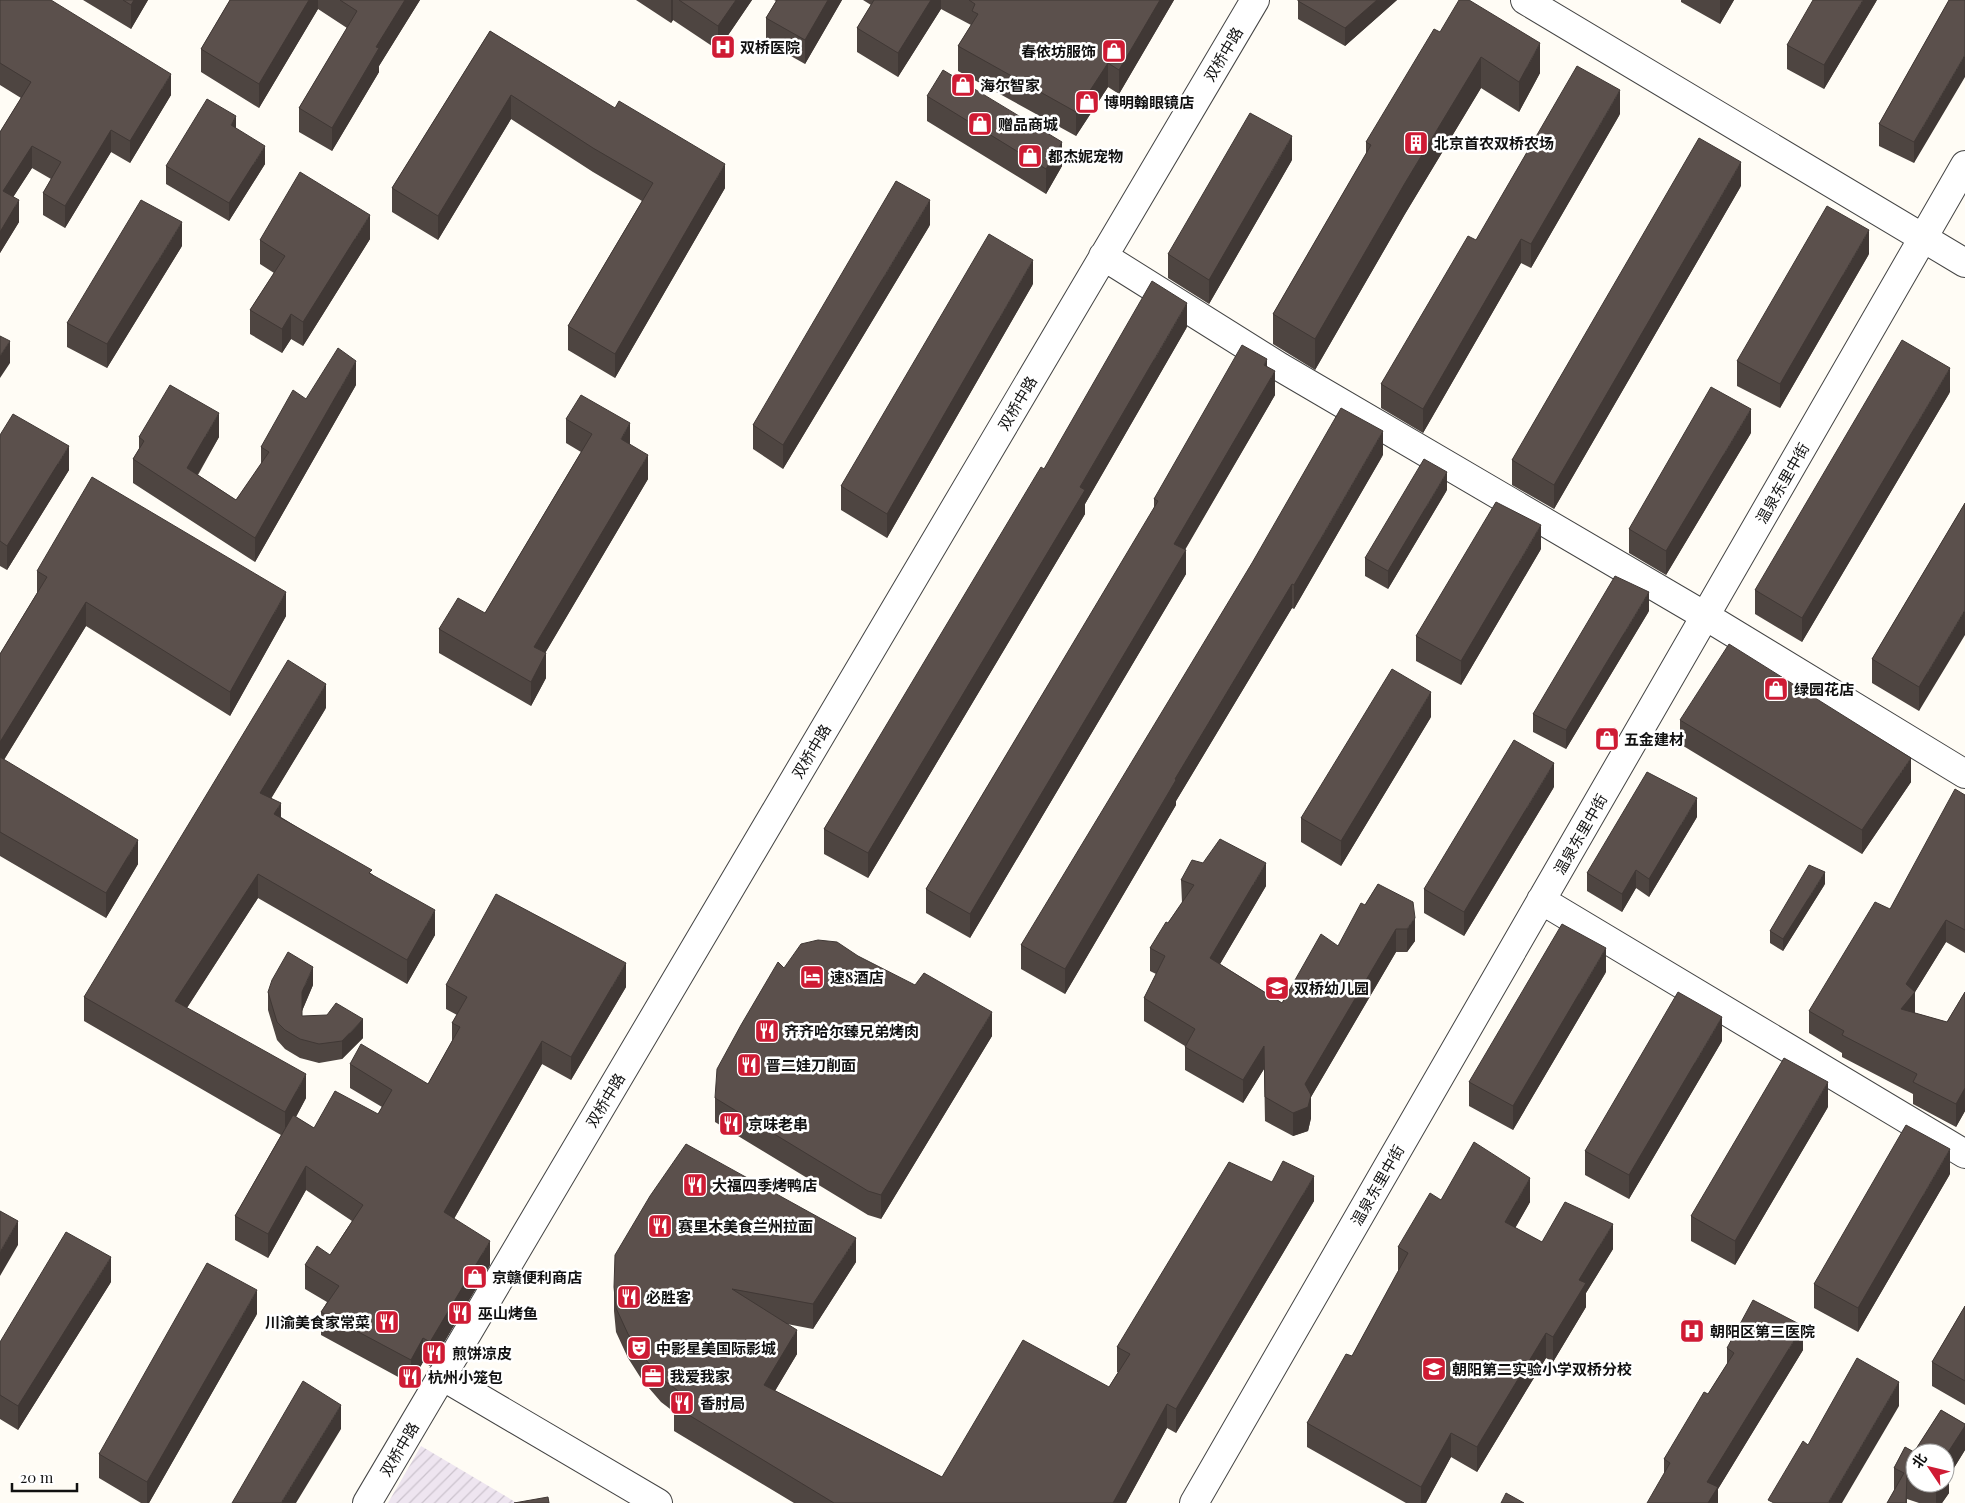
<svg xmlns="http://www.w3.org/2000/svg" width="1965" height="1503" font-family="'Playfair Display','Noto Sans SC',serif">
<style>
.industrial{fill:url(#industrial-furrows)}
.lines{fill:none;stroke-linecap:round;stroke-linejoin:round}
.minor-casing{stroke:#444;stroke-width:30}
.minor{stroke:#fff;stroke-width:28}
.wall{fill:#4e4541;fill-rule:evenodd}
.shaded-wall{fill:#403835}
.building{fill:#5b504c;stroke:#403835}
.labels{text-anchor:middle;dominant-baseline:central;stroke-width:5;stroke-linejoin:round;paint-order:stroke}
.poi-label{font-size:15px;font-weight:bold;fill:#111;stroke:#fff;text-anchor:start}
.street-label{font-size:15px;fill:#111;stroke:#fff}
</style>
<defs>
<pattern id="industrial-furrows" width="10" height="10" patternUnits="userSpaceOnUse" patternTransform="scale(1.25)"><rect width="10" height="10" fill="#eee5f0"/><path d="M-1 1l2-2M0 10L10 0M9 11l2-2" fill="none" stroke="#cbc3cd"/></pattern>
</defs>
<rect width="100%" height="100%" fill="#fffcf5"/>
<path class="industrial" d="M 421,1446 L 517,1503 L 388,1503 Z"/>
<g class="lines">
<defs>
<path id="minor" d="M 1525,0 L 1965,263
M 1103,256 L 1280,367 L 1712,620 L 1965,774
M 1541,900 L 1965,1154
M 442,1376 L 658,1503
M 367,1503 L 1255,0
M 1194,1503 L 1965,165"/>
</defs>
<use href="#minor" class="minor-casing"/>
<use href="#minor" class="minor"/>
</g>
<path class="wall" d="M 0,0 L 171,95 L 130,163 L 111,152 L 65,228 L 43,215 L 43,193 L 51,179 L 32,168 L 13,197 L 19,222 L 0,253 L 0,132 L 21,98 L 0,85 Z
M 83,0 L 148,0 L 131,29 Z
M 230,0 L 420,0 L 379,66 L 379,72 L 332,151 L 299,132 L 299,108 L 347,28 L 318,9 L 259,108 L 201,72 L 201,49 Z
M 636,0 L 752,0 L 718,50 L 673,20 L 671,23 Z
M 774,0 L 842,0 L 805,64 L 766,42 L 766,18 L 776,1 Z
M 863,0 L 1174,0 L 1119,94 L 1108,87 L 1076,136 L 958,71 L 958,46 L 971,25 L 941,9 L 898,77 L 857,52 L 857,28 L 871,5 Z
M 1298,0 L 1397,0 L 1345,46 L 1298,19 Z
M 1681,0 L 1734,0 L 1720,24 L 1681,2 Z
M 1877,0 L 1824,89 L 1787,69 L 1787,45 Z
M 1949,0 L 1914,163 L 1879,146 L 1879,124 Z
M 490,31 L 725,188 L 615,378 L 568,350 L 568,326 L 642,201 L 593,172 L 511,119 L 438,240 L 392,212 L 392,188 Z
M 1440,32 L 1540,73 L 1519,112 L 1481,88 L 1405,214 L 1315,370 L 1273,344 L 1273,314 L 1366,154 L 1366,142 Z
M 927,96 L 1062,166 L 1046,194 L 927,121 Z
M 1620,114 L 1531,268 L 1521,263 L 1423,433 L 1381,408 L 1381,384 L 1476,240 Z
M 1292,160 L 1209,304 L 1168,278 L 1168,254 Z
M 265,164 L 229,221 L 166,184 L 166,166 Z
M 1741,186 L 1554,509 L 1512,485 L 1512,460 Z
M 930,225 L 783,469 L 753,449 L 753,425 Z
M 370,239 L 303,346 L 291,339 L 282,353 L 250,334 L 250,310 L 274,273 L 260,264 L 260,240 Z
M 182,246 L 107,368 L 67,347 L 67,323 Z
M 1869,254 L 1780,408 L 1737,386 L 1737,361 Z
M 1033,284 L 887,538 L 841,510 L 841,486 Z
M 1187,327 L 1085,504 L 1085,514 L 868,878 L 824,854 L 824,829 L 1044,469 Z
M 1267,366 L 1275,395 L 1185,550 L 1186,574 L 970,938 L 926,913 L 926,889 L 1154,509 L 1154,499 Z
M 356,385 L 255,562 L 133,483 L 133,459 L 139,449 L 139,437 L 219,437 L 198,475 L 236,500 L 261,464 L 261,447 L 306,399 Z
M 1950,392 L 1802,642 L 1755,614 L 1755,590 Z
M 566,419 L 630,444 L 648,479 L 545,653 L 546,678 L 531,706 L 439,653 L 439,629 L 485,613 L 581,452 L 566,443 Z
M 1751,433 L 1666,575 L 1629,553 L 1629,529 Z
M 0,435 L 69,470 L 7,570 L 0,566 Z
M 1383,455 L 1294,609 L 1292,608 L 1176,801 L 1176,805 L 1065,994 L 1021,969 L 1021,945 Z
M 1447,490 L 1388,589 L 1365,576 L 1365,558 Z
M 1965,503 L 1919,711 L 1872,683 L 1872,659 Z
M 1541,549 L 1461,685 L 1416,661 L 1416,636 Z
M 37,571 L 286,616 L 230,716 L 86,626 L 4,760 L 138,864 L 106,918 L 0,856 L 0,654 L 37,593 Z
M 1649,611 L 1566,749 L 1533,732 L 1533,714 Z
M 326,708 L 271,798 L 281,817 L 372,874 L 435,935 L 407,984 L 258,898 L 187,1008 L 306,1098 L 296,1117 L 314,1128 L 378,1114 L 382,1107 L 350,1088 L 350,1064 L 428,1084 L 452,1041 L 452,1023 L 457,1015 L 446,1009 L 446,985 L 626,987 L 571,1080 L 542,1064 L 454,1219 L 490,1265 L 430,1366 L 423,1362 L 411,1384 L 321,1335 L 321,1312 L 327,1302 L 305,1289 L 305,1265 L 330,1255 L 352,1221 L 306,1190 L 268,1258 L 235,1240 L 235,1216 L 281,1135 L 84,1021 L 84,997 Z
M 1431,717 L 1341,866 L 1301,842 L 1301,818 Z
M 1680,720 L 1911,782 L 1862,854 L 1680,744 Z
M 1554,787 L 1464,936 L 1424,913 L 1424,889 Z
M 1965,795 L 1965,953 L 1946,942 L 1915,992 L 1915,1013 L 1947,1022 L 1965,992 L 1965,1111 L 1956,1127 L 1913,1104 L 1913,1094 L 1842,1057 L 1842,1053 L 1809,1033 L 1809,1011 L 1890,909 Z
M 1697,817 L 1649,897 L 1636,888 L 1622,912 L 1587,891 L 1587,873 Z
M 1181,880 L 1266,886 L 1220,964 L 1282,1003 L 1338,946 L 1365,905 L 1378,884 L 1415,941 L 1407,952 L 1396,952 L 1311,1097 L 1311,1118 L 1308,1131 L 1293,1136 L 1265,1121 L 1264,1069 L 1243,1103 L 1185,1070 L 1185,1046 L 1144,1021 L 1144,998 L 1156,974 L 1150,971 L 1150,948 L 1182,903 Z
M 1825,884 L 1783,951 L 1770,943 L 1770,931 Z
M 858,956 L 992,1036 L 881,1219 L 868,1215 L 715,1122 L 715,1098 L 784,968 Z
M 1606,972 L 1513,1130 L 1469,1106 L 1469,1082 Z
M 313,985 L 302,1011 L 302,1016 L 363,1038 L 342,1059 L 319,1063 L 300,1058 L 285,1049 L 277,1040 L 268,1010 L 268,992 Z
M 1722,1041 L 1629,1199 L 1585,1175 L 1585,1151 Z
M 1828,1107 L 1735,1265 L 1691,1241 L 1691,1216 Z
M 1950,1174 L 1858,1332 L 1814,1308 L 1814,1284 Z
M 1272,1182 L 1314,1201 L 1176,1433 L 1167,1428 L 1126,1503 L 794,1503 L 674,1431 L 674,1412 L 661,1402 L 642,1380 L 628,1358 L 616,1332 L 614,1311 L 614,1287 L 856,1262 L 813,1329 L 787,1324 L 797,1354 L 775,1391 L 942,1477 L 1109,1387 L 1118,1372 L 1117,1372 L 1117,1347 Z
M 1441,1200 L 1530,1202 L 1515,1228 L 1542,1242 L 1613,1249 L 1586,1293 L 1586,1307 L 1553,1362 L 1546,1358 L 1477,1472 L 1451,1457 L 1426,1503 L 1406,1503 L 1307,1447 L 1307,1423 L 1352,1356 L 1398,1272 L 1398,1247 Z
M 111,1282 L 18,1430 L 0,1419 L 0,1342 Z
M 1965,1306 L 1965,1405 L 1932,1386 L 1932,1362 Z
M 257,1314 L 149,1503 L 141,1503 L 99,1478 L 99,1454 Z
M 1727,1348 L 1803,1350 L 1718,1489 L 1718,1503 L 1664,1474 L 1664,1459 L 1708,1394 L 1727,1364 Z
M 1941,1410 L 1965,1424 L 1965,1450 L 1949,1476 L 1949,1493 L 1942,1503 L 1919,1503 L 1907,1499 L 1907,1503 L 1887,1503 L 1894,1491 L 1894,1468 L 1905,1447 L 1914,1452 ZM 1915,1453 L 1945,1453 L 1945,1483 L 1915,1483 Z"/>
<path class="shaded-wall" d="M 134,0 L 148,0 L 131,29 L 131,5 Z
M 309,0 L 318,0 L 318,9 L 259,108 L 259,84 Z
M 405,0 L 420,0 L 379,66 L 379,72 L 332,151 L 332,128 L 376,47 Z
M 671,0 L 673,0 L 673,20 L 671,23 Z
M 736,0 L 752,0 L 718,50 L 718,26 Z
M 828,0 L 842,0 L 805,64 L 805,40 Z
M 931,0 L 941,0 L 941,9 L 898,77 L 898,53 Z
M 1160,0 L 1174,0 L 1119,94 L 1119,70 Z
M 1377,0 L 1397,0 L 1345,46 L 1345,28 Z
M 1720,0 L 1734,0 L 1720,24 Z
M 1863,0 L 1877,0 L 1824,89 L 1824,65 Z
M 1540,43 L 1540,73 L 1519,112 L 1519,82 Z
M 1965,55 L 1965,77 L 1914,163 L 1914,142 Z
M 1481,57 L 1481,88 L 1405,214 L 1315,370 L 1315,339 L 1405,183 Z
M 1108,63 L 1108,87 L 1076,136 L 1076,112 Z
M 171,74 L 171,95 L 130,163 L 130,141 Z
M 1620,90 L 1620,114 L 1531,268 L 1531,244 Z
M 511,95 L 511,119 L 438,240 L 438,216 Z
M 236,116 L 236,134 L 231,125 Z
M 111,130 L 111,152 L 65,228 L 65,206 Z
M 1292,136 L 1292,160 L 1209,304 L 1209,280 Z
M 1062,142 L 1062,166 L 1046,194 L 1046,169 Z
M 32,146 L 32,168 L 3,213 L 3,191 Z
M 265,146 L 265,164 L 229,221 L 229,203 Z
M 1741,162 L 1741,186 L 1554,509 L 1554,485 Z
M 725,164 L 725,188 L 615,378 L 615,354 Z
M 19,200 L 19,222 L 0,253 L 0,232 Z
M 930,200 L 930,225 L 783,469 L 783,445 Z
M 370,215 L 370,239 L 303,346 L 303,322 Z
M 182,222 L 182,246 L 107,368 L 107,344 Z
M 1869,230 L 1869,254 L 1780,408 L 1780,384 Z
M 1521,239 L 1521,263 L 1423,433 L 1423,409 Z
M 1033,260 L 1033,284 L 887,538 L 887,514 Z
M 1187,303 L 1187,327 L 1085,504 L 1085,514 L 868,878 L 868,853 Z
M 291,314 L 291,339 L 282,353 L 282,329 Z
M 10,341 L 10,363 L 0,378 L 0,356 Z
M 1267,359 L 1267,383 L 1264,365 Z
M 356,361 L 356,385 L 255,562 L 255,538 Z
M 1950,368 L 1950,392 L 1802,642 L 1802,618 Z
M 1275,371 L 1275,395 L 1174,568 L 1174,544 Z
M 1751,409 L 1751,433 L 1666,575 L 1666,551 Z
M 219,413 L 219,437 L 187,492 L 187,468 Z
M 630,423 L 630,447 L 621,439 Z
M 1383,431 L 1383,455 L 1294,609 L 1294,585 Z
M 69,446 L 69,470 L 7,570 L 7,546 Z
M 648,455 L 648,479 L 534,672 L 534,647 Z
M 1447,472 L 1447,490 L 1388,589 L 1388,571 Z
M 1541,525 L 1541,549 L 1461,685 L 1461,661 Z
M 1186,550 L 1186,574 L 970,938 L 970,914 Z
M 1292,584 L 1292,608 L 1176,801 L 1176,805 L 1065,994 L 1065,969 L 1175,779 Z
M 286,592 L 286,616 L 230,716 L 230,692 Z
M 1649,592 L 1649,611 L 1566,749 L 1566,730 Z
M 86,602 L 86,626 L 0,766 L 0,742 Z
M 1965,610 L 1965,635 L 1919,711 L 1919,687 Z
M 546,653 L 546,678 L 531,706 L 531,682 Z
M 326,684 L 326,708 L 260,817 L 260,793 Z
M 1431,692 L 1431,717 L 1341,866 L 1341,841 Z
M 1911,758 L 1911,782 L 1862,854 L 1862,830 Z
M 1554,763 L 1554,787 L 1464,936 L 1464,912 Z
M 1697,798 L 1697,817 L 1649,897 L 1649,879 Z
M 281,803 L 281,828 L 274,814 Z
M 138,840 L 138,864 L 106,918 L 106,893 Z
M 1266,863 L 1266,886 L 1210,981 L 1210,958 Z
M 1636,870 L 1636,888 L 1622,912 L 1622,894 Z
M 1825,872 L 1825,884 L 1783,951 L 1783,939 Z
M 258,874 L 258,898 L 175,1026 L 175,1001 Z
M 435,910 L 435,935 L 407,984 L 407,960 Z
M 1415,918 L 1415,941 L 1407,952 L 1407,929 Z
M 1946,920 L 1946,942 L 1915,992 L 1915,1014 L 1901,1009 L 1906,984 Z
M 1396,929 L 1396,952 L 1311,1097 L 1311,1118 L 1308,1131 L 1293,1136 L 1293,1113 L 1305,1084 Z
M 1606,948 L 1606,972 L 1513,1130 L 1513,1106 Z
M 626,963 L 626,987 L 571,1080 L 571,1057 Z
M 313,967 L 313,985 L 302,1011 L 302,992 Z
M 992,1012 L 992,1036 L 881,1219 L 881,1195 Z
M 1722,1017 L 1722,1041 L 1629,1199 L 1629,1175 Z
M 363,1019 L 363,1038 L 342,1059 L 342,1041 Z
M 542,1041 L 542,1064 L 444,1236 L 444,1212 Z
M 1264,1046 L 1264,1069 L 1243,1103 L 1243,1080 Z
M 306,1074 L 306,1098 L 285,1137 L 285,1112 Z
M 1828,1082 L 1828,1107 L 1735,1265 L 1735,1241 Z
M 1965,1088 L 1965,1111 L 1956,1127 L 1956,1104 Z
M 1950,1149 L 1950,1174 L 1858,1332 L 1858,1308 Z
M 306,1166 L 306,1190 L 268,1258 L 268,1234 Z
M 1314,1176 L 1314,1201 L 1176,1433 L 1176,1409 Z
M 1530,1178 L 1530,1202 L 1505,1246 L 1505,1222 Z
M 18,1221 L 18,1245 L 0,1276 L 0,1252 Z
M 1613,1224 L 1613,1249 L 1586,1293 L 1586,1307 L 1553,1362 L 1553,1337 L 1579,1280 Z
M 856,1238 L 856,1262 L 813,1329 L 813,1304 Z
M 490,1241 L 490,1265 L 430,1366 L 430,1342 Z
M 111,1257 L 111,1282 L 18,1430 L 18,1406 Z
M 257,1290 L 257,1314 L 149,1503 L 147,1503 L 147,1482 Z
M 1803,1326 L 1803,1350 L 1718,1489 L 1718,1503 L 1707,1503 L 1707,1482 Z
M 797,1330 L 797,1354 L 764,1409 L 764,1385 Z
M 1546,1333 L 1546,1358 L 1477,1472 L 1477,1447 Z
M 423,1338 L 423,1362 L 411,1384 L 411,1360 Z
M 1899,1382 L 1899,1406 L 1842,1503 L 1828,1503 Z
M 1167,1404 L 1167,1428 L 1126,1503 L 1113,1503 Z
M 341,1405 L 341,1429 L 296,1503 L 281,1503 Z
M 1965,1426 L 1965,1450 L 1949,1476 L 1949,1493 L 1942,1503 L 1936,1503 L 1936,1490 L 1940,1483 L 1945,1483 L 1945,1457 Z
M 1451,1433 L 1451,1457 L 1426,1503 L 1421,1503 L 1421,1487 Z"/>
<path class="building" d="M 0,0 L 51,0 L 171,74 L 130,141 L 111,130 L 65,206 L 43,193 L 61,162 L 32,146 L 3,191 L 19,200 L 0,232 L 0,132 L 31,82 L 0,63 Z
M 123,0 L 134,0 L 131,5 Z
M 230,0 L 309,0 L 259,84 L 201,49 Z
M 340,0 L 405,0 L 376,47 L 379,48 L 332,128 L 299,108 L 357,11 Z
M 679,0 L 736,0 L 718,26 Z
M 777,0 L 828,0 L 805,40 L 766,18 Z
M 874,0 L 931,0 L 898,53 L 857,28 Z
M 969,0 L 1160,0 L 1119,70 L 1108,63 L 1076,112 L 958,46 L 978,14 L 972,11 L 975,4 Z
M 1298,0 L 1377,0 L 1345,28 L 1298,1 Z
M 1459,0 L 1469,0 L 1540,43 L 1519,82 L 1481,57 L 1405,183 L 1315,339 L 1273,314 L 1371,145 L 1366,142 L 1434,29 L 1440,32 Z
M 1813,0 L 1863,0 L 1824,65 L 1787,45 Z
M 1949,0 L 1965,0 L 1965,55 L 1914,142 L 1879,124 Z
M 490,31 L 615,108 L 619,101 L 725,164 L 615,354 L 568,326 L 653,183 L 593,148 L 511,95 L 438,216 L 392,188 Z
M 1577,66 L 1620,90 L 1531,244 L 1521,239 L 1423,409 L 1381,384 L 1468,236 L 1476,240 Z
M 943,70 L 1062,142 L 1046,169 L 927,96 Z
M 207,99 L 236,116 L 231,125 L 265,146 L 229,203 L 166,166 Z
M 1250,113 L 1292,136 L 1209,280 L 1168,254 Z
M 1699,138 L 1741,162 L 1554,485 L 1512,460 Z
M 300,172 L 370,215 L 303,322 L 291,314 L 282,329 L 250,310 L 285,256 L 260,240 Z
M 896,181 L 930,200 L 783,445 L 753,425 Z
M 141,200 L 182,222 L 107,344 L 67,323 Z
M 1827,206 L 1869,230 L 1780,384 L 1737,361 Z
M 989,234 L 1033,260 L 887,514 L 841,486 Z
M 1152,281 L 1187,303 L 1080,487 L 1085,490 L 868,853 L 824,829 L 1041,467 L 1044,469 Z
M 0,336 L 10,341 L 0,356 Z
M 1902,340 L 1950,368 L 1802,618 L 1755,590 Z
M 1242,345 L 1267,359 L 1264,365 L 1275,371 L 1174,544 L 1186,550 L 970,914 L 926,889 L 1158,501 L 1154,499 Z
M 338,348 L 356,361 L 255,538 L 133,459 L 144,441 L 139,437 L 170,385 L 219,413 L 187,468 L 236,500 L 269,452 L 261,447 L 293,390 L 306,399 Z
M 1711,387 L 1751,409 L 1666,551 L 1629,529 Z
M 581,395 L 630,423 L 621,439 L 648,455 L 534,647 L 546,653 L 531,682 L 439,629 L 458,598 L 485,613 L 592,434 L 566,419 Z
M 1341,408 L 1383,431 L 1294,585 L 1292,584 L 1175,779 L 1176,780 L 1065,969 L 1021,945 L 1252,563 Z
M 13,414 L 69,446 L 7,546 L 0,541 L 0,435 Z
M 1424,459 L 1447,472 L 1388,571 L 1365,558 Z
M 92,477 L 286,592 L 230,692 L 86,602 L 0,742 L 0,654 L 47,577 L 37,571 Z
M 1496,502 L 1541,525 L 1461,661 L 1416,636 Z
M 1965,503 L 1965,610 L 1919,687 L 1872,659 Z
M 1615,576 L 1649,592 L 1566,730 L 1533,714 Z
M 1729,644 L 1911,758 L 1862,830 L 1680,720 Z
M 288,660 L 326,684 L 260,793 L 281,803 L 274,814 L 372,870 L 369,873 L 435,910 L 407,960 L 258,874 L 175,1001 L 306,1074 L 285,1112 L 84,997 Z
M 1392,669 L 1431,692 L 1341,841 L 1301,818 Z
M 1514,740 L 1554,763 L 1464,912 L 1424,889 Z
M 0,757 L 138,840 L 106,893 L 0,832 Z
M 1647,772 L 1697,798 L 1649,879 L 1636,870 L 1622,894 L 1587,873 Z
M 1955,789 L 1965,795 L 1965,930 L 1946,920 L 1906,984 L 1915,992 L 1901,1009 L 1947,1022 L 1965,992 L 1965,1088 L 1956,1104 L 1913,1082 L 1917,1074 L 1842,1035 L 1844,1031 L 1809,1011 L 1875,902 L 1890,909 Z
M 1220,839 L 1266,863 L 1210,958 L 1282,1003 L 1321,934 L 1338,946 L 1361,903 L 1365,905 L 1378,884 L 1413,902 L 1415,918 L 1407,929 L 1396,929 L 1305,1084 L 1311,1095 L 1308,1107 L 1293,1113 L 1265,1097 L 1264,1046 L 1243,1080 L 1185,1047 L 1195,1029 L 1144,998 L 1165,956 L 1150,948 L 1166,922 L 1168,923 L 1194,885 L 1181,880 L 1192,860 L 1203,863 Z
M 1809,865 L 1825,872 L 1783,939 L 1770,931 Z
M 496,894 L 626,963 L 571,1057 L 542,1041 L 444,1212 L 490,1241 L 430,1342 L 423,1338 L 411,1360 L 321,1312 L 339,1286 L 305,1265 L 317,1246 L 330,1255 L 363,1205 L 306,1166 L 268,1234 L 235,1216 L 293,1115 L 314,1128 L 335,1091 L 378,1114 L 392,1090 L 350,1064 L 361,1044 L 428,1084 L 460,1027 L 452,1023 L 467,997 L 446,985 Z
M 1562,924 L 1606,948 L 1513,1106 L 1469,1082 Z
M 818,940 L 837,942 L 858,956 L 915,985 L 924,973 L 992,1012 L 881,1195 L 868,1191 L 715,1098 L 717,1069 L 741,1025 L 778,962 L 784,968 L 801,944 Z
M 288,952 L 313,967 L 302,992 L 302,1016 L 327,1015 L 336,1003 L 363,1019 L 342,1041 L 319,1044 L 300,1039 L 285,1030 L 277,1022 L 268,992 L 272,980 Z
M 1678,992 L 1722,1017 L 1629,1175 L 1585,1151 Z
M 1784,1058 L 1828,1082 L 1735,1241 L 1691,1216 Z
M 1906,1125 L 1950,1149 L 1858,1308 L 1814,1284 Z
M 1474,1142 L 1530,1178 L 1505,1222 L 1542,1242 L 1565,1202 L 1613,1224 L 1579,1280 L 1586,1283 L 1553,1337 L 1546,1333 L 1477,1447 L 1451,1433 L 1421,1487 L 1307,1423 L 1346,1354 L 1352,1356 L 1408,1253 L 1398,1247 L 1430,1193 L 1441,1200 Z
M 686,1144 L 856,1238 L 813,1304 L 732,1289 L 797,1330 L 764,1385 L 942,1477 L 1023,1340 L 1109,1387 L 1130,1354 L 1117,1347 L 1229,1162 L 1272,1182 L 1283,1161 L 1314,1176 L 1176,1409 L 1167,1404 L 1113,1503 L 834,1503 L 674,1406 L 681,1393 L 661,1378 L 642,1355 L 628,1334 L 616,1308 L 614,1287 L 615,1255 L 650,1196 Z
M 0,1211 L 18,1221 L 0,1252 Z
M 66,1232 L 111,1257 L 18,1406 L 0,1395 L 0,1342 Z
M 207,1263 L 257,1290 L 147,1482 L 99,1454 Z
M 1753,1300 L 1803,1326 L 1707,1482 L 1718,1487 L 1708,1503 L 1647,1503 L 1670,1463 L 1664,1459 L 1704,1392 L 1708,1394 L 1734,1353 L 1727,1348 Z
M 1965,1306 L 1965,1381 L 1932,1362 Z
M 1857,1358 L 1899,1382 L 1828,1503 L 1774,1503 L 1768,1500 L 1803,1441 L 1808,1445 Z
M 303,1381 L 341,1405 L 281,1503 L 232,1503 Z
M 1941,1410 L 1965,1424 L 1965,1426 L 1945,1457 L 1945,1453 L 1915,1453 L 1915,1477 L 1907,1475 L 1906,1503 L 1887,1503 L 1904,1473 L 1894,1468 L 1905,1447 L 1914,1452 Z
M 1945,1467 L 1949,1469 L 1945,1475 Z
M 1926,1483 L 1940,1483 L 1936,1490 Z
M 1506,1493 L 1524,1503 L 1501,1503 Z
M 548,1497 L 549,1503 L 514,1503 Z"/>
<defs>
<symbol id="hospital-square" viewBox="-11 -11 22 22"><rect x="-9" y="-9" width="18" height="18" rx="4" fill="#cf1b34" stroke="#fff"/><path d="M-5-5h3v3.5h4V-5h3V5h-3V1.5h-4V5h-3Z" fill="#fff"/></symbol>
<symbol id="shop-square" viewBox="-11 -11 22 22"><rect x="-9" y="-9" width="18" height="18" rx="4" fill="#cf1b34" stroke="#fff"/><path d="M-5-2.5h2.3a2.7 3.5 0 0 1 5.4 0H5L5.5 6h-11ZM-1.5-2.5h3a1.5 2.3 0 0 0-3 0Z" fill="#fff"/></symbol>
<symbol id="building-square" viewBox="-11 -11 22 22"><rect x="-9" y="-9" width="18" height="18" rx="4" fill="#cf1b34" stroke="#fff"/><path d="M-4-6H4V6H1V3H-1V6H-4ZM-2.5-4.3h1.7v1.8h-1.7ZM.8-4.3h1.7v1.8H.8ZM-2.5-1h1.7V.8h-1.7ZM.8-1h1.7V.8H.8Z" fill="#fff"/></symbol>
<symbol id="hotel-square" viewBox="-11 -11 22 22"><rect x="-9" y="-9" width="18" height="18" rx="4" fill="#cf1b34" stroke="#fff"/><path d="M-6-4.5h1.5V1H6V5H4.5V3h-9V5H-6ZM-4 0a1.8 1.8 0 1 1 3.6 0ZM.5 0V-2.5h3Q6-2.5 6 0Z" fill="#fff"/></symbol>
<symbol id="school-square" viewBox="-11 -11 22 22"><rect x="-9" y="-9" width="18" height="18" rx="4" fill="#cf1b34" stroke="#fff"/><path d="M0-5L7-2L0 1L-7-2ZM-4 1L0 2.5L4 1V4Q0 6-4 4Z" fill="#fff"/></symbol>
<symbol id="restaurant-square" viewBox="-11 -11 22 22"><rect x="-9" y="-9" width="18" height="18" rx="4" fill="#cf1b34" stroke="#fff"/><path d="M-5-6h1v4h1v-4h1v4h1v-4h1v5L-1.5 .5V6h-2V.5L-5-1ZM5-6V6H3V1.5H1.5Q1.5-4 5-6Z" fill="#fff"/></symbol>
<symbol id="theatre-square" viewBox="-11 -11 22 22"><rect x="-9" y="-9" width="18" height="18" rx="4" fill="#cf1b34" stroke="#fff"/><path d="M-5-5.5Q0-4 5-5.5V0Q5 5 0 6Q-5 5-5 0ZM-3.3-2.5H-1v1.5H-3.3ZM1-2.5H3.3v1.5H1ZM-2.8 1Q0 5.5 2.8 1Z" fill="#fff"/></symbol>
<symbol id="office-square" viewBox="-11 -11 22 22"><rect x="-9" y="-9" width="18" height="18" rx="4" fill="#cf1b34" stroke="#fff"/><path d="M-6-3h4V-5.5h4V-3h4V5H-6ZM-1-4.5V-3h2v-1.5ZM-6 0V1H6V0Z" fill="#fff"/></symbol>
</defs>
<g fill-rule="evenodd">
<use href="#hospital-square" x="709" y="33" width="28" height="28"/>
<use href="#shop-square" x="1100" y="37" width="28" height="28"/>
<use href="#shop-square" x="949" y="71" width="28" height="28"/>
<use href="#shop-square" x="1073" y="88" width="28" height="28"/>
<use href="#shop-square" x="966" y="110" width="28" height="28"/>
<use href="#building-square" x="1402" y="129" width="28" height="28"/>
<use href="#shop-square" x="1016" y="142" width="28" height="28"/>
<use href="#shop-square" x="1762" y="675" width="28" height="28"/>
<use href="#shop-square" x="1593" y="725" width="28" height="28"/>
<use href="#hotel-square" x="798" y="963" width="28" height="28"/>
<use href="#school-square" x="1263" y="974" width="28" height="28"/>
<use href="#restaurant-square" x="753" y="1017" width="28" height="28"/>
<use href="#restaurant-square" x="735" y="1051" width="28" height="28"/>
<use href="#restaurant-square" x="717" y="1110" width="28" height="28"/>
<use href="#restaurant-square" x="681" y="1171" width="28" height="28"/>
<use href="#restaurant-square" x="646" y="1212" width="28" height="28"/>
<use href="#shop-square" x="461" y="1263" width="28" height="28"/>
<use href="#restaurant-square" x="615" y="1283" width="28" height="28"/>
<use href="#restaurant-square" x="446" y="1299" width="28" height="28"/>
<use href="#restaurant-square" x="373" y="1308" width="28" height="28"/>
<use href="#hospital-square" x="1678" y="1317" width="28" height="28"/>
<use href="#theatre-square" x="625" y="1334" width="28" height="28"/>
<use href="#restaurant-square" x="420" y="1339" width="28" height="28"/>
<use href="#school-square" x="1420" y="1355" width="28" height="28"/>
<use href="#office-square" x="639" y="1362" width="28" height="28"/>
<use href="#restaurant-square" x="396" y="1363" width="28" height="28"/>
<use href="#restaurant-square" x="668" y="1389" width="28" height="28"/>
</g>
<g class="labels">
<g class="poi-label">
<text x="740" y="47">双桥医院</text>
<text x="1096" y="51" text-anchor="end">春依坊服饰</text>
<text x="980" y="85">海尔智家</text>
<text x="1104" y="102">博明翰眼镜店</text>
<text x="998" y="124">赠品商城</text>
<text x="1434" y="143">北京首农双桥农场</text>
<text x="1048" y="156">都杰妮宠物</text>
<text x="1794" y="689">绿园花店</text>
<text x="1624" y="739">五金建材</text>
<text x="830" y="977">速8酒店</text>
<text x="1294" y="988">双桥幼儿园</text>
<text x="784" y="1031">齐齐哈尔臻兄弟烤肉</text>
<text x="766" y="1065">晋二娃刀削面</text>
<text x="748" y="1124">京味老串</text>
<text x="712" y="1185">大福四季烤鸭店</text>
<text x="678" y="1226">赛里木美食兰州拉面</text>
<text x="492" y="1277">京赣便利商店</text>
<text x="646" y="1297">必胜客</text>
<text x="478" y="1313">巫山烤鱼</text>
<text x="370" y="1322" text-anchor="end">川渝美食家常菜</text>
<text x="1710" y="1331">朝阳区第三医院</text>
<text x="656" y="1348">中影星美国际影城</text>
<text x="452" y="1353">煎饼凉皮</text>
<text x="1452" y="1369">朝阳第二实验小学双桥分校</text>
<text x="670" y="1376">我爱我家</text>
<text x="428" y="1377">杭州小笼包</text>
<text x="700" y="1403">香肘局</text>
</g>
<g class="street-label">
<text transform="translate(1223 54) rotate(-59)">双桥中路</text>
<text transform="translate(1017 403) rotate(-59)">双桥中路</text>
<text transform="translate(1782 483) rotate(-60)">温泉东里中街</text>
<text transform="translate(811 751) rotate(-59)">双桥中路</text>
<text transform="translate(1580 834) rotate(-60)">温泉东里中街</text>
<text transform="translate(605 1100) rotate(-59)">双桥中路</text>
<text transform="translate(1377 1185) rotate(-60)">温泉东里中街</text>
<text transform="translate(399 1449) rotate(-59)">双桥中路</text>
</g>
</g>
<g transform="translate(1930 1468) rotate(305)"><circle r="24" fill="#ffffff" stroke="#a0a0a0"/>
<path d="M0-4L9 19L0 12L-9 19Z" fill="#cf1b34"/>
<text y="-8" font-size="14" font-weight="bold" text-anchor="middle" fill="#111111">北</text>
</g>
<path d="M12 1483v8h65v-8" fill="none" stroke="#111111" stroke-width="2.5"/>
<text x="20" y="1483" font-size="15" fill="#111111" stroke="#ffffff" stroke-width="4" paint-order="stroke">20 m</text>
</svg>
